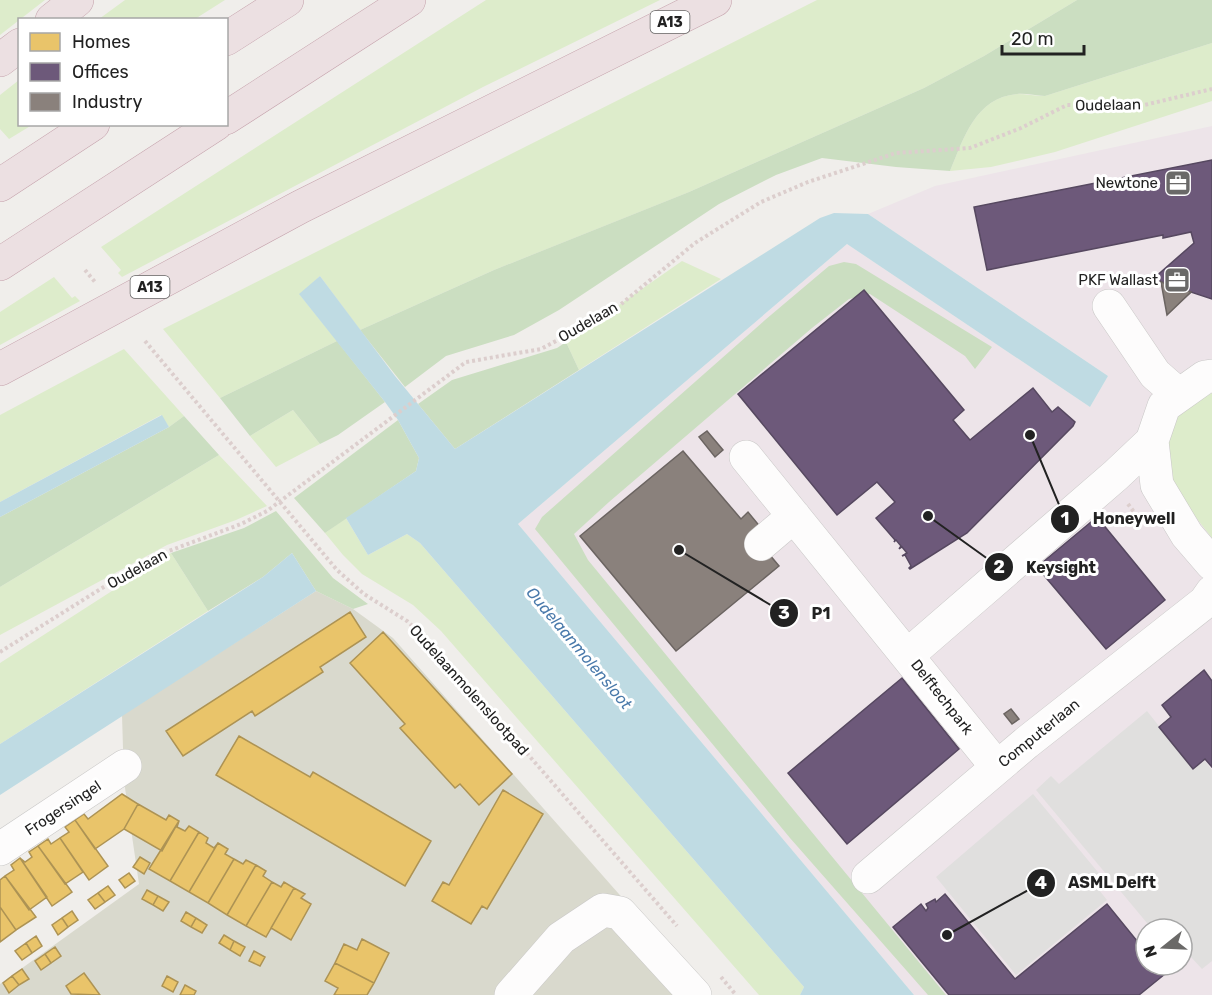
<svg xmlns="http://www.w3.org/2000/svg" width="1212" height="995" font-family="Rubik,sans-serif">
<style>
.industrial{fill:#ede4e9;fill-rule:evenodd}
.construction{fill:#d9d9cd}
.grass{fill:#ddeccb}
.forest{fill:#cbdec1}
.parking{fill:#e0dfde}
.water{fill:#bfdbe3}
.homes{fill:#e9c46a;stroke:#ad9354;stroke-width:1.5}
.offices{fill:#6d597a;stroke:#564860;stroke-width:1.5}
.industry{fill:#8a817c;stroke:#6b6461;stroke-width:1.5}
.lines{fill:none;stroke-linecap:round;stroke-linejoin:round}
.minor-casing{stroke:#c9c8c7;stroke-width:34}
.highway-casing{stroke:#c5a2ac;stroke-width:34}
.path{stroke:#dccecd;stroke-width:4;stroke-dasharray:3 3;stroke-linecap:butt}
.minor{stroke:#fdfcfc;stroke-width:33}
.highway{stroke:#ece0e2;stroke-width:33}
.labels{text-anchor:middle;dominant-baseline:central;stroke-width:6;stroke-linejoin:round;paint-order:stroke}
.shield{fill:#fff;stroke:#646464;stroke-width:1.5}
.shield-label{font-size:14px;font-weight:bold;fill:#222}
.street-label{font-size:15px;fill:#222;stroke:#fff}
.poi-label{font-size:15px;fill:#222;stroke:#fff;text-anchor:end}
.water-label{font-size:16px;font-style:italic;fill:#4a7aab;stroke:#fff}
.leader{fill:none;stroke:#222;stroke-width:2}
.callout-dot{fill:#222;stroke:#fff;stroke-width:2}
.mark-label{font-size:18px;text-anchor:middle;font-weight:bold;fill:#fff}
.callout-label{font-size:16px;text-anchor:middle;font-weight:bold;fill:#222;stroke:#fff;stroke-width:6;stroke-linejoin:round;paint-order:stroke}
</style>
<rect width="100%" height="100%" fill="#f0eeeb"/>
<path class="industrial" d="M 1212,126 L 1212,995 L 914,995 L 518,524 L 847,244 L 1090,407 L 1108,376 L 868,214 L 935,186 ZM 1146,929 L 1182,929 L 1182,965 L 1146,965 Z"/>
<path class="construction" d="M 316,591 L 353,609 L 393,638 L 708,995 L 0,995 L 0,984 L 139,884 L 124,781 L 122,715 Z"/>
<path class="grass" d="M 0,0 L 45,0 L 0,35 Z
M 125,0 L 225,0 L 195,19 L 99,19 Z
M 486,0 L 660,0 L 483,87 L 122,277 L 118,273 L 121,270 L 101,247 Z
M 817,0 L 1077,0 L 984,56 L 924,88 L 689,192 L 494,270 L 360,330 L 320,276 L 300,295 L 337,341 L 220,398 L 163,329 Z
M 1212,43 L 1212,101 L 1055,152 L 991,167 L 950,171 C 964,138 975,98 1017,94 C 1026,94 1036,96 1045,96 Z
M 19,80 L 20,124 L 32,125 L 9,139 L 0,129 L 0,95 Z
M 682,261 L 721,279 L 579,370 L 566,342 Z
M 54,277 L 72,298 L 75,296 L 80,301 L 0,345 L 0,312 Z
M 124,349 L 184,416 L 169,427 L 161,415 L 0,502 L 0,415 Z
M 1212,393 L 1212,538 L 1179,496 L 1167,467 L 1168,429 L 1189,403 Z
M 293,410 L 320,444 L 276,467 L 250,436 Z
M 219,455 L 267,506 L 236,520 L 167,545 L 0,635 L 0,587 Z
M 346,518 L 368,555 L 407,534 L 420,543 L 804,987 L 800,995 L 759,995 L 441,631 L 413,605 L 362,574 L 343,555 L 325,533 Z
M 171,553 L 208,611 L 0,744 L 0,663 Z"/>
<path class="forest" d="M 1077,0 L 1212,0 L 1212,43 L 1045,96 C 1036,96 1026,93 1017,94 C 975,98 964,138 950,171 L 896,167 L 822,158 L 776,175 L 719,204 L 559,310 L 514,335 L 446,356 L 405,387 L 360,330 L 494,270 L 689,192 L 924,88 L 984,56 Z
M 844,262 L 856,264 L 992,347 L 975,369 L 965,356 L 870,294 L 849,299 L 812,328 L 609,502 L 574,534 L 588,560 L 946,995 L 928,995 L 790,838 L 535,529 L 542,517 L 765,320 L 829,266 Z
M 337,341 L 385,402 L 338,435 L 320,444 L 293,410 L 250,436 L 220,398 Z
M 566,342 L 579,370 L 455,449 L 418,404 L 452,380 L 557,348 Z
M 184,416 L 219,455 L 0,587 L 0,517 L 169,427 Z
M 398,420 L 419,458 L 416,471 L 325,533 L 294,498 Z
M 276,511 L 333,578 L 368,604 L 353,609 L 316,591 L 292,553 L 263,577 L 208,611 L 171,553 L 244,528 Z"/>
<path class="parking" d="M 1147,711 L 1193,769 L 1205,761 L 1212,770 L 1212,961 L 1202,969 L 1190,956 L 1182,963 L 1182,929 L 1152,929 L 1036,790 L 1051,776 L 1059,784 Z
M 1033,794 L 1107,883 L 1099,890 L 1107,900 L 1016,975 L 936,877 Z"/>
<path class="water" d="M 834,213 L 868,214 L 1108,376 L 1090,407 L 847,244 L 518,524 L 914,995 L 800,995 L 804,987 L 420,543 L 407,534 L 368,555 L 346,518 L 416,471 L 419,458 L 398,420 L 385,402 L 299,294 L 320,276 L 395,376 L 455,449 L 820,218 Z
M 162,415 L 169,427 L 0,517 L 0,502 Z
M 292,553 L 316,591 L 0,795 L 0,744 L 263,577 Z"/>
<path class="homes" d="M 350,612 L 366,637 L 320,667 L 323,672 L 255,716 L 252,711 L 183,756 L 166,731 Z
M 383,632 L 512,774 L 479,805 L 460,784 L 455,788 L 400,728 L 405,724 L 350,663 Z
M 239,736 L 310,777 L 313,772 L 431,841 L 405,886 L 216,775 Z
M 503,790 L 543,814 L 487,909 L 482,906 L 471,924 L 432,901 L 443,882 L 449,885 Z
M 122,794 L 138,804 L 124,829 L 95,849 L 75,820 L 84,814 L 88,819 Z
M 138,804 L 166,820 L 169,815 L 179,821 L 162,851 L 124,829 Z
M 75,820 L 108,866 L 89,880 L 60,838 L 69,832 L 65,827 Z
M 179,821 L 177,827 L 185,831 L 189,826 L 199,832 L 170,881 L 149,869 Z
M 199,832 L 208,838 L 206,843 L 214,848 L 218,843 L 189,892 L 170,881 Z
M 60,838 L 83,872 L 65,884 L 38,846 L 48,839 L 51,844 Z
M 218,843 L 228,849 L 225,854 L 234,859 L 208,903 L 189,892 Z
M 38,846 L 72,892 L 52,906 L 20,858 L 25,862 L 32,857 L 29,852 Z
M 140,857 L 150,863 L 144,874 L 133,867 Z
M 20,858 L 47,897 L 29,910 L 5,876 L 14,870 L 11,865 Z
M 234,859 L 243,864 L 246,860 L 256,865 L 227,915 L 208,903 Z
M 256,865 L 266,871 L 263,876 L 272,882 L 246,926 L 227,915 Z
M 129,873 L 135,881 L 125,888 L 119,880 Z
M 5,876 L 36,917 L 16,930 L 0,907 L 0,880 Z
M 272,882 L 281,887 L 284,882 L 294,888 L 266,937 L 246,926 Z
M 108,886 L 115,895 L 105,902 L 98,893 Z
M 294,888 L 305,894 L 301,898 L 311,904 L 291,940 L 271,928 Z
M 147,890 L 158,896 L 153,905 L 142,899 Z
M 98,893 L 105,902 L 95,909 L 88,900 Z
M 158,896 L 169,902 L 163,911 L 153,905 Z
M 0,907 L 16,930 L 0,942 Z
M 72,911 L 78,920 L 68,927 L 62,918 Z
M 186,912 L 196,918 L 191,927 L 181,921 Z
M 62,918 L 68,927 L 58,935 L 52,925 Z
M 196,918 L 207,925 L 202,933 L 191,927 Z
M 224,935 L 234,941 L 230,950 L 219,943 Z
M 36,936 L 42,946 L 32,953 L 26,943 Z
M 362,939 L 389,953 L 374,983 L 335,963 L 344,944 L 357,950 Z
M 234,941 L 245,947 L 240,956 L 230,950 Z
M 26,943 L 32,953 L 22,960 L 15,951 Z
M 55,947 L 61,956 L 51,963 L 45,954 Z
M 254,951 L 265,957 L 260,966 L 249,961 Z
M 45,954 L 51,963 L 41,970 L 35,961 Z
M 335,963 L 374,983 L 367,995 L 334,995 L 338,988 L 325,981 Z
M 22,969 L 29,979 L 19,985 L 12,976 Z
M 84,973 L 100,995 L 71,994 L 66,986 Z
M 12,976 L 19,985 L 9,993 L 3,983 Z
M 167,976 L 178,982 L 173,992 L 162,986 Z
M 185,985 L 196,991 L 194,995 L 180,995 Z"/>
<path class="offices" d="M 1212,160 L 1212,299 L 1191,292 L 1174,307 L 1170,285 L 1153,279 L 1194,243 L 1191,232 L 1163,238 L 1163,235 L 987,270 L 974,207 Z
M 864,290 L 964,410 L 953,420 L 970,440 L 1033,388 L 1052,412 L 1058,407 L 1075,422 L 1073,426 L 967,533 L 910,569 L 909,568 L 911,566 L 905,555 L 902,556 L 907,553 L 902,547 L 899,549 L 901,546 L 896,540 L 894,542 L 895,540 L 876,518 L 895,502 L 877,482 L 837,515 L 738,394 Z
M 1097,517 L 1165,600 L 1106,649 L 1037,567 Z
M 1204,670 L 1212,681 L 1212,767 L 1205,759 L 1193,769 L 1159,727 L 1171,717 L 1162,705 Z
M 902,678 L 959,749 L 847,844 L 788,773 Z
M 945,894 L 1015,979 L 1107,904 L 1146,952 L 1146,965 L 1157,965 L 1165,974 L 1139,995 L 949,995 L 893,927 L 921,904 L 926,911 L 928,908 L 926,904 L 935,899 L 936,902 Z"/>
<path class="industry" d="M 1161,282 L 1191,292 L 1167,315 Z
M 707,431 L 723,450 L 715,457 L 699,437 Z
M 683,451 L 741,519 L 748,512 L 762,529 L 753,535 L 779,566 L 676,651 L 580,536 Z
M 1011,709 L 1019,719 L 1012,724 L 1004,714 Z"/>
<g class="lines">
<defs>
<path id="minor" d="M 1109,306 L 1155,374 L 1179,395
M 1212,376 L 1205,377 L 1164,406 L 1152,441 L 1157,485 L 1187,535 L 1212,564
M 746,457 L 997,767
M 761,544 L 794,516
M 908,655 L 1116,475 L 1152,441
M 0,849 L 125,766
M 868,877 L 1026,743 L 1205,602 L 1212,592
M 511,995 L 561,938 L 603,910 L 620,913 L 695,995"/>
<path id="highway" d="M 52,20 L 77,0
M 226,39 L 287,0
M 0,60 L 20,45
M 226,118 L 409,0
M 0,185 L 93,124
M 0,264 L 216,124
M 0,369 L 300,207 L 715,0"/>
</defs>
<use href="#minor" class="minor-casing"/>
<use href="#highway" class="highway-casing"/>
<path class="path" d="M 85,270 L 95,282
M 145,341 L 337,570 L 364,594 L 407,621 L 432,644 L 677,926
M 1128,504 L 1143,524
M 0,652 L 150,558 L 241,524 L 267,511 L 466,362 L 541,349 L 614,310 L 695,243 L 761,202 L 808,182 L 896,153 L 970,148 L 1021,128 L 1067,105 L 1140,106 L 1212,89
M 721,977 L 736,995"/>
<use href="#minor" class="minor"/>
<use href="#highway" class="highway"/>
</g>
<defs>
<symbol id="office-square" viewBox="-11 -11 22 22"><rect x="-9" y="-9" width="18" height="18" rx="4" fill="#6a6968" stroke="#fff"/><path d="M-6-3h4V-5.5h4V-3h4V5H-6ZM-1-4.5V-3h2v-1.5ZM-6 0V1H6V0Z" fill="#fff"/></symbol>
</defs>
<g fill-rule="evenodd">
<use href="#office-square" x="1163" y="168" width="30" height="30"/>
<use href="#office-square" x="1162" y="265" width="30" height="30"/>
</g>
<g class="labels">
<g class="shield">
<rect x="650.5" y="11" width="39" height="22" rx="4.5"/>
<rect x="130.5" y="276" width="39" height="22" rx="4.5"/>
</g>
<g class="shield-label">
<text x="670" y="22">A13</text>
<text x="150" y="287">A13</text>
</g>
<g class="street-label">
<text transform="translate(1108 105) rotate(-1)">Oudelaan</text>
<text transform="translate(588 322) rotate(-30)">Oudelaan</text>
<text transform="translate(137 569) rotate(-29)">Oudelaan</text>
<text transform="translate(469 690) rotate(48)">Oudelaanmolenslootpad</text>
<text transform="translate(942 697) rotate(52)">Delftechpark</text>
<text transform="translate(1039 733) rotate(-39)">Computerlaan</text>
<text transform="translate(63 808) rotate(-33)">Frogersingel</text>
</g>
<g class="poi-label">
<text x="1158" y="183">Newtone</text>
<text x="1158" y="280">PKF Wallast</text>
</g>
<g class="water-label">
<text transform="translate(579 648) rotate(50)">Oudelaanmolensloot</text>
</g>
</g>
<path class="leader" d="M1030 435L1065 519M928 516L999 567M679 550L784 613M947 935L1041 883"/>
<g class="callout-dot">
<circle cx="1030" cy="435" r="6"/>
<circle cx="928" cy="516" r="6"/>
<circle cx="679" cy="550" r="6"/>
<circle cx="947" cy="935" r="6"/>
<circle cx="1065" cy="519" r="15"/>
<circle cx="999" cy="567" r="15"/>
<circle cx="784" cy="613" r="15"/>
<circle cx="1041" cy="883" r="15"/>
</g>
<g class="mark-label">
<text x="1065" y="525">1</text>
<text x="999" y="573">2</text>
<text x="784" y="619">3</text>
<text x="1041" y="889">4</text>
</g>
<g class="callout-label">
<text x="1134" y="524">Honeywell</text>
<text x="1061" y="573">Keysight</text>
<text x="821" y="619">P1</text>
<text x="1112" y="888">ASML Delft</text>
</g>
<rect x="18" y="18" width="210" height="108" fill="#ffffff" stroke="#a7a7a7" stroke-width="1.5"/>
<rect x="30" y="33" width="30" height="18" fill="#e9c46a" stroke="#a7a7a7" stroke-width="1.5"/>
<text x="72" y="48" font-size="18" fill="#222222">Homes</text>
<rect x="30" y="63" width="30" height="18" fill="#6d597a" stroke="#a7a7a7" stroke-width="1.5"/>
<text x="72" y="78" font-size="18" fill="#222222">Offices</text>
<rect x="30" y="93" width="30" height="18" fill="#8a817c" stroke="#a7a7a7" stroke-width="1.5"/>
<text x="72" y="108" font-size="18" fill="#222222">Industry</text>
<g transform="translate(1164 947) rotate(252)"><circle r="28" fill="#ffffff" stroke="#a7a7a7" stroke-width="1.5"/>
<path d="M0-4.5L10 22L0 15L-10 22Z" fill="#6a6968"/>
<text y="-9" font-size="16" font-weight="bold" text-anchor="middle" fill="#222222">N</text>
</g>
<path d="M1002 45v9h82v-9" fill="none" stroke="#222222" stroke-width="3"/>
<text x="1011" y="45" font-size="18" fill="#222222" stroke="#ffffff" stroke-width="4.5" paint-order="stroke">20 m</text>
</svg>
